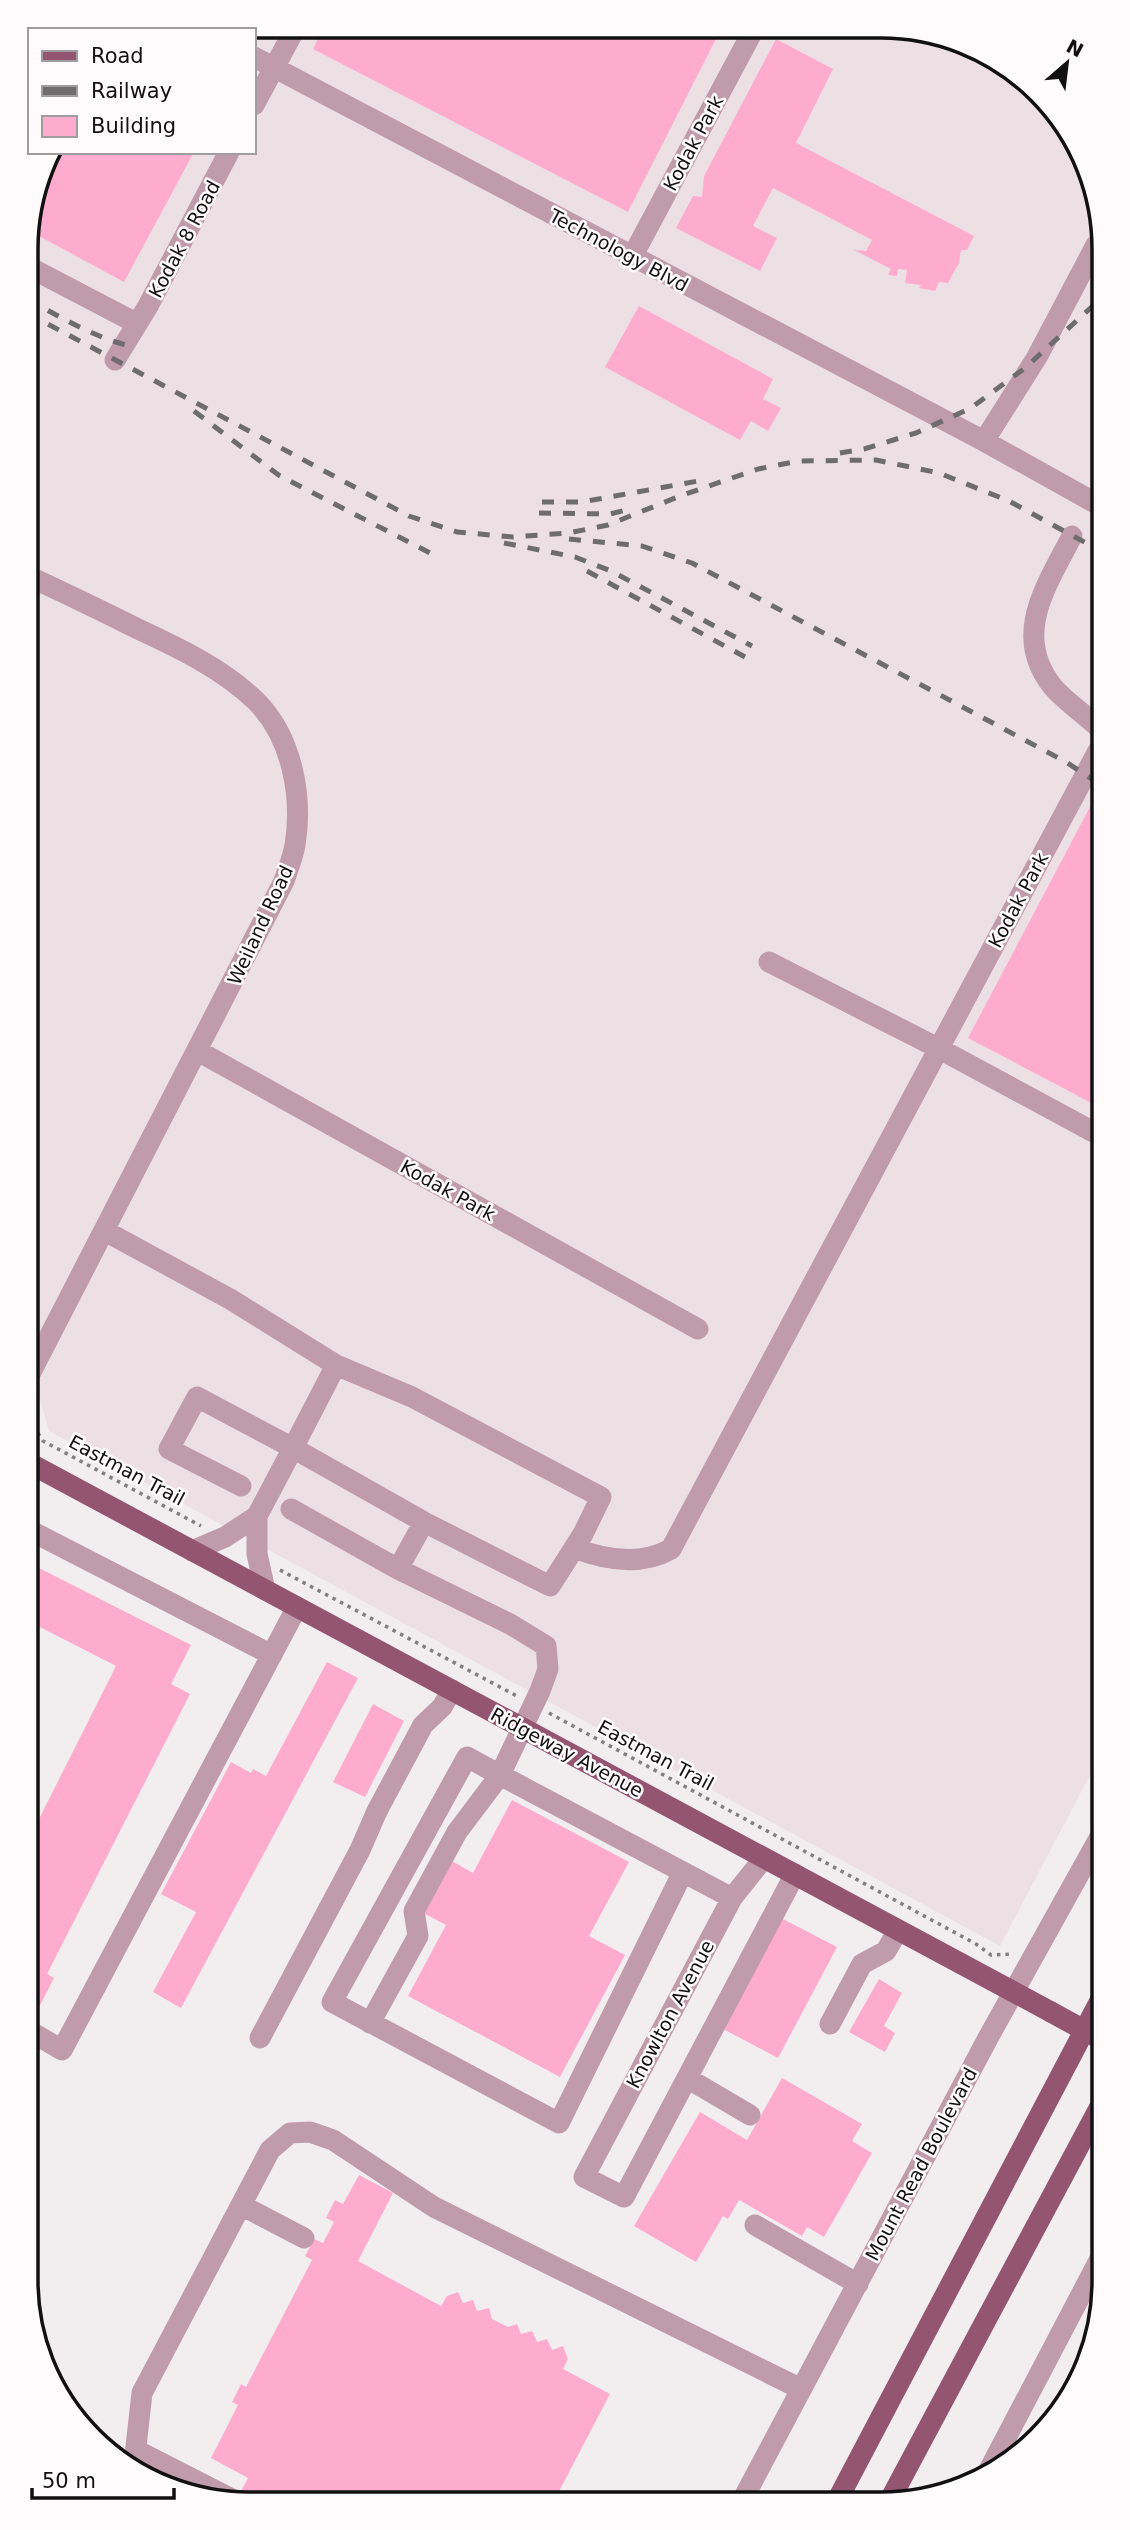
<svg xmlns="http://www.w3.org/2000/svg" width="1130" height="2530" font-family="'DejaVu Sans',sans-serif">
<style>
.built{fill:#ede0e5}
.building{fill:#feacce}
.lines{fill:none;stroke-linecap:round;stroke-linejoin:round}
.path{stroke:#827f80;stroke-width:3.5;stroke-dasharray:3.5 5;stroke-linecap:butt}
.minor{stroke:#c09baa;stroke-width:21}
.major{stroke:#935570;stroke-width:21}
.rail{stroke:#6f6c6d;stroke-width:5;stroke-dasharray:12 12;stroke-linecap:butt}
.major-bridge{stroke:#935570;stroke-width:21}
.labels{text-anchor:middle;dominant-baseline:central;stroke-width:5;stroke-linejoin:round;paint-order:stroke}
.street-label{font-size:19px;fill:#121111;stroke:#fffbfc}
.rim{fill:none;stroke:#121111;stroke-width:3.5}
</style>
<rect width="100%" height="100%" fill="#f2edef"/>
<path class="built" d="M 249,26 L 924,30 L 1028,82 L 1074,137 L 1096,191 L 1101,1754 L 1000,1946 L 49,1431 L 31,1368 L 27,234 L 49,152 L 254,152 L 254,30 L 231,30 Z"/>
<path class="building" d="M 324,27 L 429,27 L 721,29 L 628,212 L 313,49 Z
M 776,39 L 833,69 L 796,143 L 974,236 L 967,250 L 961,250 L 959,263 L 948,283 L 939,282 L 935,291 L 919,288 L 921,285 L 905,283 L 907,270 L 898,269 L 897,276 L 888,275 L 891,269 L 854,250 L 866,251 L 872,240 L 773,188 L 753,226 L 777,238 L 760,271 L 676,228 L 693,196 L 702,197 L 704,176 Z
M 49,152 L 194,152 L 124,282 L 28,230 Z
M 639,306 L 773,379 L 763,399 L 781,408 L 768,431 L 751,421 L 740,440 L 605,367 Z
M 1091,805 L 1098,810 L 1099,1107 L 968,1038 Z
M 35,1566 L 191,1645 L 171,1684 L 190,1694 L 47,1974 L 54,1978 L 33,2019 L 32,1820 L 38,1821 L 116,1666 L 32,1623 L 31,1574 Z
M 327,1662 L 358,1678 L 181,2008 L 153,1992 L 196,1912 L 161,1894 L 231,1762 L 251,1773 L 253,1769 L 266,1776 Z
M 373,1704 L 404,1721 L 365,1797 L 333,1782 Z
M 512,1800 L 629,1862 L 589,1936 L 625,1955 L 560,2077 L 408,1996 L 446,1925 L 423,1913 L 450,1860 L 473,1873 Z
M 781,1918 L 837,1947 L 778,2058 L 723,2029 Z
M 879,1979 L 902,1993 L 884,2026 L 895,2033 L 885,2052 L 849,2032 Z
M 782,2078 L 862,2124 L 852,2141 L 872,2153 L 824,2237 L 807,2227 L 802,2236 L 739,2200 L 728,2219 L 723,2216 L 696,2262 L 634,2226 L 700,2112 L 747,2140 Z
M 359,2175 L 393,2193 L 358,2261 L 441,2306 L 447,2296 L 458,2292 L 463,2303 L 473,2300 L 477,2311 L 489,2308 L 492,2319 L 508,2327 L 517,2324 L 521,2334 L 532,2331 L 537,2342 L 547,2339 L 552,2350 L 563,2346 L 568,2359 L 563,2369 L 610,2394 L 557,2495 L 558,2498 L 237,2499 L 248,2478 L 211,2458 L 238,2405 L 232,2402 L 241,2384 L 246,2387 L 312,2260 L 305,2256 L 314,2239 L 323,2243 L 334,2222 L 326,2218 L 335,2200 L 343,2204 Z"/>
<g class="lines">
<path class="path" d="M 31,1430 L 36,1430 L 43,1441 L 60,1450 L 201,1526
M 280,1570 L 517,1696
M 549,1713 L 976,1944 L 991,1955 L 1014,1954"/>
<path class="minor" d="M 254,57 L 984,441 L 1097,504
M 254,105 L 296,27
M 632,257 L 754,29
M 27,266 L 136,323
M 115,360 L 148,306 L 229,152
M 984,441 L 1037,357 L 1096,245
M 1072,536 C 1047,585 1011,635 1053,687 C 1065,701 1084,714 1098,727
M 28,576 C 65,593 102,611 138,629 C 179,648 223,669 256,701 C 292,737 303,796 295,845 C 293,857 288,869 284,881 L 31,1372
M 769,962 L 938,1048 L 1099,1135
M 198,1051 L 698,1329
M 105,1231 L 230,1299 L 336,1365 L 293,1448 L 197,1397 L 169,1449 L 241,1486
M 336,1365 L 412,1397 L 601,1497 L 583,1534 L 550,1586 L 424,1522
M 291,1509 L 398,1569
M 257,1516 L 257,1554 L 265,1590
M 31,1531 L 272,1655
M 574,1548 C 605,1560 641,1566 671,1549 L 1098,751
M 192,1551 L 225,1537 L 257,1516 L 293,1448 L 424,1522 L 398,1569 L 510,1624 L 546,1646 L 548,1669 L 540,1691 L 500,1775 L 732,1898
M 764,1858 L 732,1898 L 584,2177 L 624,2197 L 795,1874
M 370,2023 L 418,1936 L 414,1911 L 457,1832 L 500,1775 L 467,1757 L 332,2002 L 559,2123 L 683,1872
M 830,2024 L 862,1964 L 886,1951 L 898,1930
M 33,2033 L 62,2050 L 297,1607
M 260,2038 L 360,1850 L 377,1811 L 423,1725 L 442,1707 L 452,1690
M 687,2078 L 750,2115
M 241,2205 L 304,2238
M 755,2225 L 858,2284
M 136,2450 L 230,2498
M 134,2464 L 142,2393 L 270,2150 L 290,2133 L 310,2132 L 333,2140 L 434,2207 L 801,2389
M 987,2474 L 1103,2253
M 744,2497 L 988,2038 L 1102,1833"/>
<path class="major" d="M 31,1464 L 1051,2012
M 892,2496 L 1103,2101
M 839,2497 L 1102,1997"/>
<path class="rail" d="M 27,299 C 60,317 97,339 134,347
M 27,313 L 409,516 L 457,532 L 513,537 L 568,533 L 608,525 L 680,496 L 758,469 L 799,461 L 876,460 L 939,473 L 1009,501 L 1097,549
M 194,411 L 280,476 L 436,556
M 840,453 L 864,449 L 916,433 L 971,408 L 1025,368 L 1096,303
M 542,502 L 582,502 L 698,481
M 539,513 L 610,514 L 626,510
M 569,539 L 642,546 L 692,563 L 1066,762 L 1098,783
M 504,543 L 575,557 L 611,571 L 752,646
M 587,571 L 745,657"/>
<path class="major-bridge" d="M 1051,2012 L 1102,2040"/>
</g>
<g class="labels">
<g class="street-label">
<text transform="translate(693 143) rotate(-62)">Kodak Park</text>
<text transform="translate(184 239) rotate(-62)">Kodak 8 Road</text>
<text transform="translate(619 250) rotate(28)">Technology Blvd</text>
<text transform="translate(1018 900) rotate(-62)">Kodak Park</text>
<text transform="translate(260 925) rotate(-65)">Weiland Road</text>
<text transform="translate(448 1190) rotate(29)">Kodak Park</text>
<text transform="translate(127 1470) rotate(28)">Eastman Trail</text>
<text transform="translate(567 1752) rotate(28)">Ridgeway Avenue</text>
<text transform="translate(656 1755) rotate(28)">Eastman Trail</text>
<text transform="translate(670 2014) rotate(-62)">Knowlton Avenue</text>
<text transform="translate(921 2164) rotate(-62)">Mount Read Boulevard</text>
</g>
</g>
<path d="M0 0H1130V2530H0ZM249 38H881A211 211 0 0 1 1092 249V2281A211 211 0 0 1 881 2492H249A211 211 0 0 1 38 2281V249A211 211 0 0 1 249 38Z" fill="#fffbfc" fill-rule="evenodd"/>
<path class="rim" d="M249 38H881A211 211 0 0 1 1092 249V2281A211 211 0 0 1 881 2492H249A211 211 0 0 1 38 2281V249A211 211 0 0 1 249 38Z"/>
<rect x="28" y="28" width="228" height="126" fill="#fffbfc" stroke="#a09d9e" stroke-width="2"/>
<rect x="42" y="51" width="35" height="10" fill="#935570" stroke="#a09d9e" stroke-width="2"/>
<text x="91" y="63" font-size="21" fill="#121111">Road</text>
<rect x="42" y="86" width="35" height="10" fill="#6f6c6d" stroke="#a09d9e" stroke-width="2"/>
<text x="91" y="98" font-size="21" fill="#121111">Railway</text>
<rect x="42" y="116" width="35" height="21" fill="#feacce" stroke="#a09d9e" stroke-width="2"/>
<text x="91" y="133" font-size="21" fill="#121111">Building</text>
<g transform="translate(1067 63) rotate(28)" stroke="#fffbfc" stroke-width="5" paint-order="stroke">
<path d="M0-5L12 26L0 18L-12 26Z" fill="#121111"/>
<text y="-10" font-size="19" font-weight="bold" text-anchor="middle" fill="#121111">N</text>
</g>
<path d="M32 2488v10h142v-10" fill="none" stroke="#121111" stroke-width="3.5"/>
<text x="42" y="2488" font-size="21" fill="#121111" stroke="#fffbfc" stroke-width="5" paint-order="stroke">50 m</text>
</svg>
